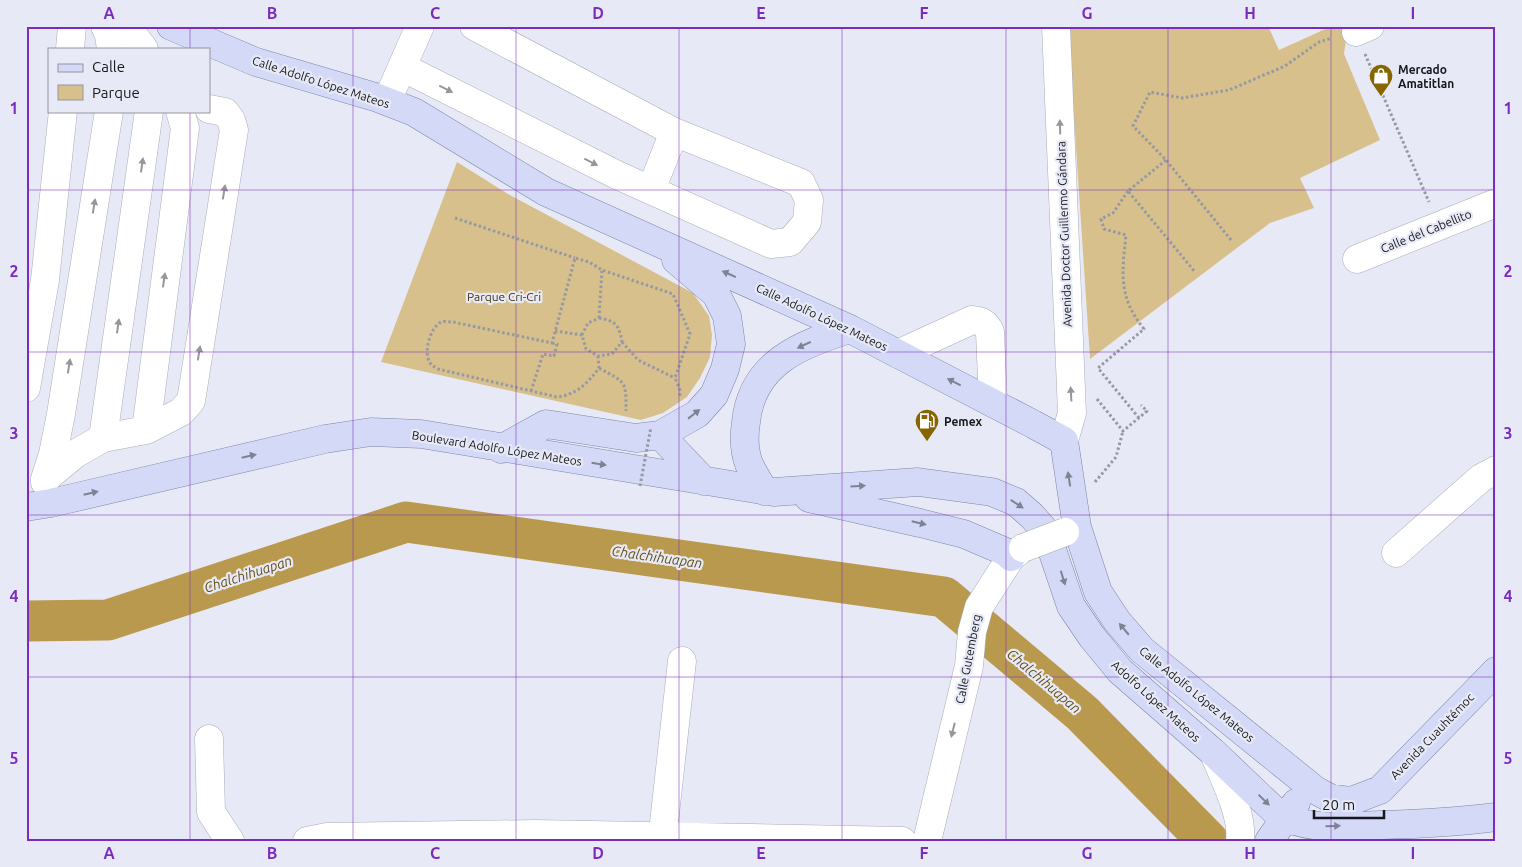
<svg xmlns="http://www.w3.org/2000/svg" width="1522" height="867" font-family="Ubuntu,sans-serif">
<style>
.green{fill:#d7c08c}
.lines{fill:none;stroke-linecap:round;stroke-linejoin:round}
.river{stroke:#b9994d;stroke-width:41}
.minor-casing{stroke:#aaacb8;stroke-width:29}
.major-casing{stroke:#7e85a6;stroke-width:29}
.path{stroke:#9799a2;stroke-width:3;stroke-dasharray:2.5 2.5;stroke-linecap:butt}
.minor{stroke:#fff;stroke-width:28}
.major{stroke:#d3d9f6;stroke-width:28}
.minor-bridge-casing{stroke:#aaacb8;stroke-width:29;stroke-linecap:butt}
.path-bridge{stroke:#9799a2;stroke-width:3;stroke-dasharray:2.5 2.5;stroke-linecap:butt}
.minor-bridge{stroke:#fff;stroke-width:28}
.oneway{fill:#979799}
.oneway2{fill:#7e8294}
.grid{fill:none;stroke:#7b2cbf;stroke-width:1;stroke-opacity:0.55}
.labels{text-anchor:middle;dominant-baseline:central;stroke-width:4.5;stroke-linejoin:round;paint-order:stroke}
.poi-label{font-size:12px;font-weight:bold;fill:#17181c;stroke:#e7eaf6;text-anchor:start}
.street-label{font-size:12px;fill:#17181c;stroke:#e7eaf6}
.park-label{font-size:12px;fill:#423413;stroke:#e7eaf6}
.water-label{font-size:14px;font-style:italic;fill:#654f15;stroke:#e7eaf6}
.neatline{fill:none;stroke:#7b2cbf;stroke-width:2}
.grid-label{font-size:16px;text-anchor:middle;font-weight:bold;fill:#7b2cbf}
</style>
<rect width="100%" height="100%" fill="#e7eaf6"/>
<path class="green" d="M 1068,26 L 1268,26 L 1279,50 L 1332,26 L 1348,26 L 1344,54 L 1380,140 L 1300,178 L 1314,208 L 1270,223 L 1090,359 Z
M 457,162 L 508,194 L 693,293 L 709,316 L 712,335 L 710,357 L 700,378 L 687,397 L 663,413 L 641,420 L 381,362 Z"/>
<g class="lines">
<path class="river" d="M 26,621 L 108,620 L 406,522 L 944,597 L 1082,713 L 1208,841"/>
<defs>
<path id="minor" d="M 105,26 L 109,35 L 111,49
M 126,26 L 144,49
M 1056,26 L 1072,413 L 1064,441
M 1356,32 L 1370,26
M 70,49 L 72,26
M 402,67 L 617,175 L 771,244 L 790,242 L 807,222 L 809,200 L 801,183 L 674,132 L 474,26
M 387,101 L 420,26
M 651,190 L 674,132
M 1357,259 L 1496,203
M 898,354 L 972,320 C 982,321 986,323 990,332 L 993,403
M 26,388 L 45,280 L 63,111
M 146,430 L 185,128 L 180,111
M 103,438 L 149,111
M 45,479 L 75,454 L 103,438 L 146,430 L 181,412 L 191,401 L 234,130 L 231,120 L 225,112 L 209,109
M 45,482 L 45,479 L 53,454 L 61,414 L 109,111
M 1396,553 L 1481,478 L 1496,470
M 209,739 L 211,812 L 230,841
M 1214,753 C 1224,779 1243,813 1240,841
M 307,841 L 327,837 L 536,834 L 902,841
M 662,841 L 682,661
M 927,841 L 969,666 L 972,632 L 979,607 L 1011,557 L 1023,548"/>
<path id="major" d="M 171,26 L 256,62 L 375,97 L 414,112 L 546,192 L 850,329 L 1033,424 L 1064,441 L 1077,527 L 1098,592 L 1117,621 L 1142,650 L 1315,790 L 1330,798 L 1351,801 L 1380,790 L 1496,671
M 660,435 L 704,481
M 501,449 L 546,424 L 636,438 L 660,435 L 697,414 L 714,395 L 725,369 L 731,344 L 727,316 L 716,294 L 676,260
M 764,491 C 759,482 753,473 749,464 C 744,451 744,435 746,422 C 752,363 801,344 850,329
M 809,498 L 920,523 L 964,534 L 1006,552 L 1011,557
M 26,507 L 51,503 L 325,439 L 371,432 L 421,434 L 774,492 L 918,482 L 992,492 L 1016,502 L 1032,516 L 1046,532 L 1071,606 L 1092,637 L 1120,671 L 1214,753 L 1275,811 C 1304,832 1345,826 1380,825 C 1419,824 1457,822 1496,817
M 1269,841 L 1296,803"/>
</defs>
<use href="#minor" class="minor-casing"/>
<use href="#major" class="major-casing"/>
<path class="path" d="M 1365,54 L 1429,202
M 1166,160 L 1128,191 L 1195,272
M 1128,191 L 1113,213 L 1101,219 L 1104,229 L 1126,235 C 1122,273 1118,297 1144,329 L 1098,368 L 1139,418
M 455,218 L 575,258
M 1231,240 L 1166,160 L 1133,126 L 1150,92 L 1182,98 L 1229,90 L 1285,66 L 1319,42 L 1332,38
M 599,318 C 616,321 619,325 622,342 L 612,354 L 598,356 L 586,349 L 582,335 L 588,323 Z
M 599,318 L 602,270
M 555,331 L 582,335
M 622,342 L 638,360 L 675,378
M 598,356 L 599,368 C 588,383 576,395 557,397 L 438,369 C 433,366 429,364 428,358 C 425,348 431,327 441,322 C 444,321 449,322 453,322 L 552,343 L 575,258 L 589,262 L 602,270 L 673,294 L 690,334 L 675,378 L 680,390 L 680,396
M 599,368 C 626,383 626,380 626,411
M 531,391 L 543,354 L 554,356 L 557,344 L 552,343
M 1097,399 L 1123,431 L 1147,411 L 1141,405
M 1095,482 L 1116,457 L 1123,431"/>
<use href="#minor" class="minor"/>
<use href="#major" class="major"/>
<defs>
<path id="minor-bridge" d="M 1023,548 L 1065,532"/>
</defs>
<use href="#minor-bridge" class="minor-bridge-casing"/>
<path class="path-bridge" d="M 640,486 L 651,427"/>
<use href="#minor-bridge" class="minor-bridge"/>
</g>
<defs><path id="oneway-solid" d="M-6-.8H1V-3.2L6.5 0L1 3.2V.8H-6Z" transform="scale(1.25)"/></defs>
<g class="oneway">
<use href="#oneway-solid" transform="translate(446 89) rotate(27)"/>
<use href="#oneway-solid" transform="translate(1060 127) rotate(-92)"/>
<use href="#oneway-solid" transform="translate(591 162) rotate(27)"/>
<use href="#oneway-solid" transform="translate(142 165) rotate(-82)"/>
<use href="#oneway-solid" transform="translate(224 192) rotate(-81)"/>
<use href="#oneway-solid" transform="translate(94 206) rotate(-81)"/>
<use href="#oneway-solid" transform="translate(164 280) rotate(-82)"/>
<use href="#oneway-solid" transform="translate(118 326) rotate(-82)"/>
<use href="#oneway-solid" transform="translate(199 353) rotate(-81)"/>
<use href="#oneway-solid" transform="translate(69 366) rotate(-81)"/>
<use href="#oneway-solid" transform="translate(1071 394) rotate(-93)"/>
<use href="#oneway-solid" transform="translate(953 730) rotate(104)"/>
</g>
<g class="oneway2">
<use href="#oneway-solid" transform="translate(729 274) rotate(-156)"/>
<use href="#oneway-solid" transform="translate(804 345) rotate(155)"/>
<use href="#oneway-solid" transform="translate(954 382) rotate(-153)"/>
<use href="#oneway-solid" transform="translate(694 414) rotate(-38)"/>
<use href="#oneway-solid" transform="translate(249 456) rotate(-13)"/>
<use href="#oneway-solid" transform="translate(599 464) rotate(9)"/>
<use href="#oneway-solid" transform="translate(1069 479) rotate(-99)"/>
<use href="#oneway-solid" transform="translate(858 486) rotate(-4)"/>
<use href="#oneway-solid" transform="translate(91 493) rotate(-13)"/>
<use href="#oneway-solid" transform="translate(1017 504) rotate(33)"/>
<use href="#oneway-solid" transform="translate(919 523) rotate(13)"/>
<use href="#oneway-solid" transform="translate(1063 578) rotate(73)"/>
<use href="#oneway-solid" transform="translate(1124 629) rotate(-130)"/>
<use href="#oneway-solid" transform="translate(1264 800) rotate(44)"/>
<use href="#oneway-solid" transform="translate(1333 826) rotate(-1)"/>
</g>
<path class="grid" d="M 190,26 L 190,49M 353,26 L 353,841M 516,26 L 516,841M 679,26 L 679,841M 842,26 L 842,841M 1006,26 L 1006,841M 1168,26 L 1168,841M 1331,26 L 1331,841M 190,111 L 190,841M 26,190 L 1496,190M 26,352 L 1496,352M 26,515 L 1496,515M 26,677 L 1496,677"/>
<defs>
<symbol id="shop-pin" viewBox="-11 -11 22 30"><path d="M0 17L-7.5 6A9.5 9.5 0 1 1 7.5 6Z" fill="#876600" stroke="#e7eaf6"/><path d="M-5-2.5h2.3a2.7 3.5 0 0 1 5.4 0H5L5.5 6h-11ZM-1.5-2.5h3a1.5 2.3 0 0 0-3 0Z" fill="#fff"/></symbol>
<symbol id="fuel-pin" viewBox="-11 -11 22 30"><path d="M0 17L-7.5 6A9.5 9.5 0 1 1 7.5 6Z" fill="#876600" stroke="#e7eaf6"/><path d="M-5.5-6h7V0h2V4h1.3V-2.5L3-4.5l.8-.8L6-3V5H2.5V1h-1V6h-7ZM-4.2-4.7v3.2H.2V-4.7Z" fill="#fff"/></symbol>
</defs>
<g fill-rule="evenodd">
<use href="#shop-pin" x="1367" y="62" width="28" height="38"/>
<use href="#fuel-pin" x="913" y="407" width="28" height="38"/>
</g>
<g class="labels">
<g class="poi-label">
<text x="1398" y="69">Mercado<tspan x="1398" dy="14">Amatitlan</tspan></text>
<text x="944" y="421">Pemex</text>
</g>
<g class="street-label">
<text transform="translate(321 82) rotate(18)">Calle Adolfo López Mateos</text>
<text transform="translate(1426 231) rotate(-22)">Calle del Cabellito</text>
<text transform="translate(1064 234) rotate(-92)">Avenida Doctor Guillermo Gándara</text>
<text transform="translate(822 317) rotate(25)">Calle Adolfo López Mateos</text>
<text transform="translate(497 448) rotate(9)">Boulevard Adolfo López Mateos</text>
<text transform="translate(968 659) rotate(-79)">Calle Gutemberg</text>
<text transform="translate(1197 694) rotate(39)">Calle Adolfo López Mateos</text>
<text transform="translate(1156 701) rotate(42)">Adolfo López Mateos</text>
<text transform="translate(1432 736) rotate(-46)">Avenida Cuauhtémoc</text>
</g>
<g class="park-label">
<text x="504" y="296">Parque Cri-Cri</text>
</g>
<g class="water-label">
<text transform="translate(657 557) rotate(8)">Chalchihuapan</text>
<text transform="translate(248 574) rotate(-18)">Chalchihuapan</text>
<text transform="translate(1044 681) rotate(40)">Chalchihuapan</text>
</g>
</g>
<rect width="1522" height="867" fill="none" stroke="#e7eaf6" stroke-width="55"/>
<rect x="48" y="48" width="162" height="65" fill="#e7eaf6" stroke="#94969f"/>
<rect x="58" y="64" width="25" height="8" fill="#d3d9f6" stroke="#94969f"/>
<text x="92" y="72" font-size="15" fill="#17181c">Calle</text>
<rect x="58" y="85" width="25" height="15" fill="#d7c08c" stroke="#94969f"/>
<text x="92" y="98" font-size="15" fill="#17181c">Parque</text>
<path d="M1314 810v8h70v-8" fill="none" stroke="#17181c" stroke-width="2.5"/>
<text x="1322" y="810" font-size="15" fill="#17181c" stroke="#e7eaf6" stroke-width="4" paint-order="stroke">20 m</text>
<rect x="28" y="28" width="1466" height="812" class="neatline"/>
<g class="grid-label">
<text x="109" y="19">A</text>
<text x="272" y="19">B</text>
<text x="435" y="19">C</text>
<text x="598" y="19">D</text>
<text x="761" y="19">E</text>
<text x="924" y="19">F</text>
<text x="1087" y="19">G</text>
<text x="1250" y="19">H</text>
<text x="1413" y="19">I</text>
<text x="14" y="114">1</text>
<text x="1508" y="114">1</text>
<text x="14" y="277">2</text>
<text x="1508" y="277">2</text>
<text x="14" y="439">3</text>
<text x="1508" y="439">3</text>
<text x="14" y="602">4</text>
<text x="1508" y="602">4</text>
<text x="14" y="764">5</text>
<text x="1508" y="764">5</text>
<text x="109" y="859">A</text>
<text x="272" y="859">B</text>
<text x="435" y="859">C</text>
<text x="598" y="859">D</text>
<text x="761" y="859">E</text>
<text x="924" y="859">F</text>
<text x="1087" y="859">G</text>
<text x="1250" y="859">H</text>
<text x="1413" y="859">I</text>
</g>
</svg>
